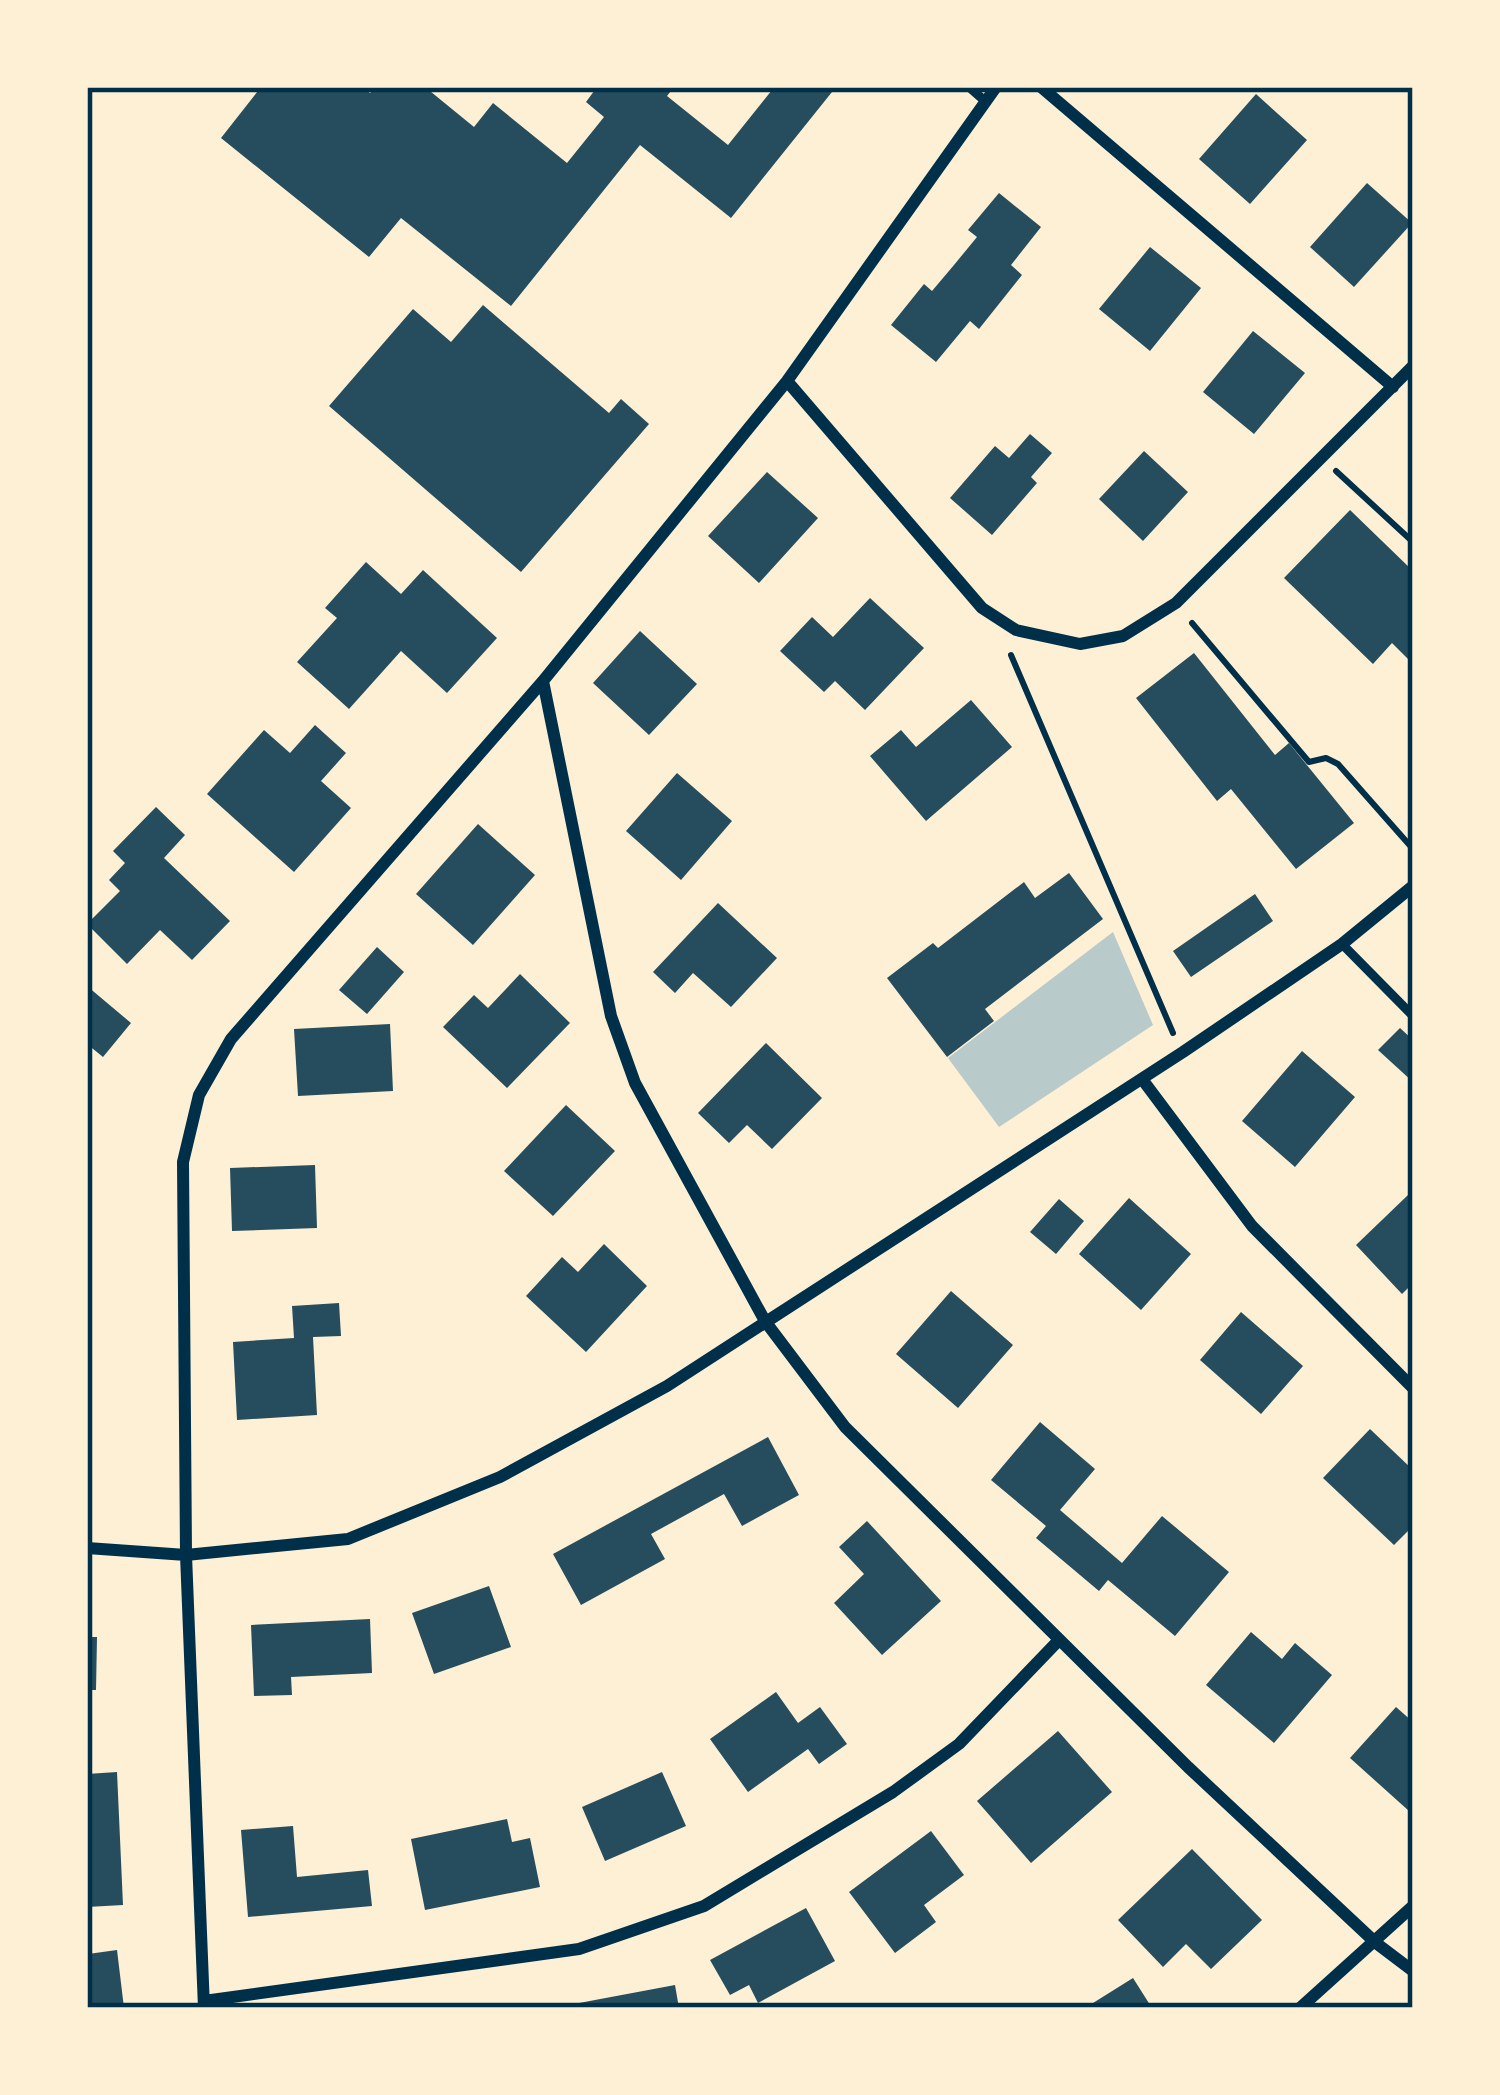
<svg xmlns="http://www.w3.org/2000/svg" width="1500" height="2095" font-family="Raleway,sans-serif">
<style>
.green{fill:#b9caca}
.building{fill:#264d5e}
.lines{fill:none;stroke-linecap:round;stroke-linejoin:round}
.path{stroke:#003049;stroke-width:6}
.service{stroke:#003049;stroke-width:9}
.minor{stroke:#003049;stroke-width:12}
.neatline{fill:none;stroke:#003049;stroke-width:4.5}
</style>
<rect width="100%" height="100%" fill="#fdf0d5"/>
<path class="green" d="M 1113,932 L 1153,1025 L 999,1127 L 948,1058 Z"/>
<path class="building" d="M 261,87 L 362,87 L 370,93 L 375,87 L 425,87 L 474,127 L 493,103 L 567,163 L 604,117 L 586,102 L 597,87 L 674,87 L 667,96 L 728,145 L 772,90 L 768,87 L 836,87 L 731,218 L 640,145 L 511,306 L 401,218 L 369,257 L 221,138 Z
M 1256,94 L 1307,140 L 1250,204 L 1199,159 Z
M 1367,183 L 1412,223 L 1354,287 L 1310,247 Z
M 999,193 L 1041,227 L 1011,265 L 1022,275 L 979,329 L 970,321 L 936,362 L 891,325 L 924,284 L 932,291 L 954,265 L 977,237 L 968,230 Z
M 1150,247 L 1201,288 L 1150,351 L 1099,309 Z
M 483,305 L 609,413 L 621,399 L 649,424 L 521,572 L 329,406 L 413,309 L 451,342 Z
M 1253,331 L 1305,373 L 1254,434 L 1203,392 Z
M 1030,434 L 1052,453 L 1031,477 L 1037,483 L 992,535 L 950,498 L 995,446 L 1009,458 Z
M 1144,451 L 1188,492 L 1143,541 L 1099,499 Z
M 767,472 L 818,518 L 759,583 L 708,536 Z
M 1350,510 L 1413,571 L 1413,664 L 1392,643 L 1373,664 L 1284,578 Z
M 366,562 L 401,594 L 423,570 L 497,638 L 447,693 L 401,651 L 349,709 L 297,662 L 337,618 L 325,608 Z
M 870,598 L 924,648 L 865,710 L 835,681 L 824,692 L 780,651 L 812,617 L 833,637 Z
M 640,631 L 697,684 L 649,735 L 593,683 Z
M 1194,653 L 1275,755 L 1289,743 L 1354,823 L 1296,869 L 1231,789 L 1217,801 L 1136,698 Z
M 971,700 L 1012,747 L 926,821 L 870,756 L 901,730 L 916,747 Z
M 315,725 L 346,753 L 321,781 L 351,808 L 294,872 L 207,794 L 264,730 L 290,753 Z
M 677,773 L 732,821 L 681,880 L 626,831 Z
M 156,807 L 185,835 L 164,858 L 230,921 L 192,960 L 160,930 L 127,964 L 87,924 L 120,891 L 109,880 L 125,863 L 113,851 Z
M 478,824 L 535,875 L 473,945 L 416,894 Z
M 1069,873 L 1103,919 L 985,1009 L 994,1021 L 947,1057 L 887,978 L 933,943 L 938,948 L 1024,882 L 1035,898 Z
M 1255,894 L 1273,921 L 1191,977 L 1173,951 Z
M 718,903 L 777,958 L 731,1007 L 693,973 L 675,993 L 653,972 Z
M 377,947 L 404,972 L 367,1014 L 339,990 Z
M 520,974 L 570,1023 L 507,1088 L 443,1027 L 474,995 L 488,1008 Z
M 87,986 L 131,1023 L 103,1057 L 87,1044 Z
M 390,1024 L 393,1091 L 298,1096 L 294,1029 Z
M 1400,1028 L 1413,1040 L 1413,1082 L 1378,1050 Z
M 766,1043 L 822,1098 L 772,1149 L 747,1125 L 729,1143 L 698,1113 Z
M 1302,1051 L 1355,1097 L 1295,1167 L 1242,1121 Z
M 566,1105 L 615,1151 L 553,1216 L 504,1171 Z
M 315,1165 L 317,1228 L 232,1231 L 230,1168 Z
M 1408,1195 L 1413,1200 L 1413,1283 L 1402,1294 L 1356,1245 Z
M 1129,1198 L 1191,1254 L 1141,1310 L 1079,1254 Z
M 1059,1199 L 1084,1221 L 1056,1254 L 1030,1232 Z
M 604,1244 L 647,1286 L 586,1352 L 526,1296 L 562,1257 L 578,1272 Z
M 951,1291 L 1013,1345 L 958,1408 L 896,1354 Z
M 339,1303 L 341,1336 L 313,1337 L 317,1415 L 237,1420 L 233,1342 L 294,1338 L 292,1306 Z
M 1241,1312 L 1303,1366 L 1261,1414 L 1200,1360 Z
M 1040,1422 L 1095,1469 L 1060,1510 L 1122,1563 L 1162,1516 L 1229,1572 L 1175,1636 L 1108,1580 L 1099,1591 L 1036,1538 L 1046,1526 L 991,1480 Z
M 1370,1429 L 1413,1470 L 1413,1526 L 1394,1545 L 1323,1478 Z
M 768,1437 L 799,1495 L 742,1526 L 724,1494 L 651,1534 L 665,1559 L 581,1605 L 553,1554 Z
M 867,1521 L 941,1601 L 882,1655 L 834,1603 L 864,1574 L 839,1547 Z
M 489,1586 L 511,1647 L 434,1674 L 412,1613 Z
M 370,1619 L 372,1673 L 291,1677 L 292,1695 L 254,1696 L 251,1625 Z
M 1251,1632 L 1282,1659 L 1295,1643 L 1332,1675 L 1274,1743 L 1206,1685 Z
M 87,1637 L 97,1637 L 96,1690 L 87,1690 Z
M 776,1692 L 798,1723 L 820,1707 L 847,1744 L 819,1764 L 808,1749 L 748,1792 L 710,1739 Z
M 1396,1707 L 1413,1722 L 1413,1806 L 1409,1811 L 1350,1758 Z
M 1058,1731 L 1112,1792 L 1031,1863 L 977,1801 Z
M 117,1772 L 123,1905 L 87,1907 L 87,1774 Z
M 662,1772 L 686,1826 L 605,1861 L 582,1807 Z
M 507,1819 L 512,1842 L 530,1838 L 540,1887 L 425,1910 L 411,1839 Z
M 293,1826 L 297,1877 L 368,1870 L 372,1906 L 248,1917 L 241,1830 Z
M 931,1831 L 964,1875 L 924,1905 L 936,1922 L 895,1953 L 849,1892 Z
M 1192,1849 L 1262,1920 L 1211,1969 L 1186,1944 L 1163,1967 L 1118,1920 Z
M 806,1908 L 835,1961 L 758,2003 L 749,1985 L 730,1995 L 710,1960 Z
M 117,1950 L 124,2008 L 87,2008 L 88,1954 Z
M 1133,1978 L 1152,2008 L 1085,2008 Z
M 675,1985 L 679,2008 L 563,2008 L 563,2006 Z"/>
<g class="lines">
<path class="path" d="M 1336,471 L 1413,542
M 1192,623 L 1309,762 L 1326,758 L 1338,764 L 1413,849
M 1011,655 L 1173,1033"/>
<path class="service" d="M 969,87 L 985,101
M 1342,944 L 1413,1016"/>
<path class="minor" d="M 1041,87 L 1393,387
M 787,381 L 982,608 L 1016,630 L 1080,644 L 1123,636 L 1176,603 L 1413,366
M 543,681 L 611,1016 L 635,1083 L 765,1321 L 845,1427 L 1188,1767 L 1376,1943 L 1413,1971
M 1142,1079 L 1252,1226 L 1413,1388
M 87,1548 L 186,1555 L 348,1539 L 500,1477 L 667,1386 L 1183,1052 L 1342,944 L 1413,886
M 204,2001 L 579,1949 L 704,1906 L 893,1792 L 959,1744 L 1059,1640
M 204,2008 L 186,1555 L 183,1162 L 199,1095 L 231,1039 L 543,681 L 787,381 L 996,87
M 1300,2008 L 1413,1906"/>
</g>
<rect width="1500" height="2095" fill="none" stroke="#fdf0d5" stroke-width="180"/>
<rect x="90" y="90" width="1320" height="1915" class="neatline"/>
</svg>
